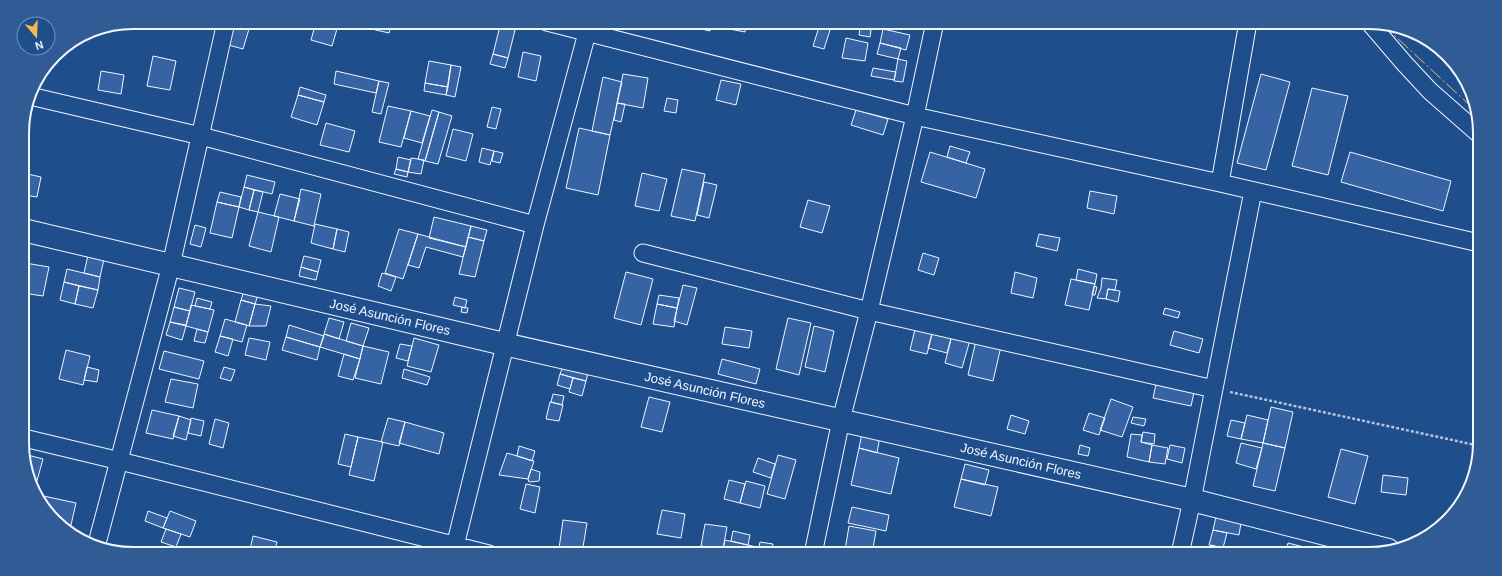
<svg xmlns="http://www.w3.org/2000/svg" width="1502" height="576" font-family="Arial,sans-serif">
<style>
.building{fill:#3563a3;stroke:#f2f6ff}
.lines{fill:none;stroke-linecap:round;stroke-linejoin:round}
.street-casing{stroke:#f2f6ff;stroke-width:19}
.secondary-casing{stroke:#f2f6ff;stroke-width:24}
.path{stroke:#b3c4dc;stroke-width:2.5;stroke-dasharray:3 2;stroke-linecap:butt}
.street{stroke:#1f4e8c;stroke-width:17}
.secondary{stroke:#1f4e8c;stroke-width:22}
.power{stroke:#ffb74d;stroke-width:1;stroke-dasharray:14 3 2 3;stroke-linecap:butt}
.labels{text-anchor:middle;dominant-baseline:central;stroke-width:3;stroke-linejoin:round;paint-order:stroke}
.street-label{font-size:13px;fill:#f2f6ff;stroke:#1f4e8c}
.rim{fill:none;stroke:#f2f6ff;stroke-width:2}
</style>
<rect width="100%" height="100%" fill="#1f4e8c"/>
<path class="building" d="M 316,22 L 339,22 L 332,46 L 311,40 Z
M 368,22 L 392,22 L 389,33 L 367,28 Z
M 689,22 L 712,22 L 710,31 L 688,26 Z
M 720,22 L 747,22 L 745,32 L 719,27 Z
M 230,24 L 249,29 L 243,49 L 225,44 Z
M 500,26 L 515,30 L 508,58 L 493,54 Z
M 819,27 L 830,30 L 824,49 L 813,46 Z
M 860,28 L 871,30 L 870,37 L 859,35 Z
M 883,29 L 910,35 L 906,50 L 880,43 Z
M 846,38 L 868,43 L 865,61 L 842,58 Z
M 880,43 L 901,48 L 898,59 L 877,54 Z
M 523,52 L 541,56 L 536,81 L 518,77 Z
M 56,54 L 54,62 L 50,61 Z
M 493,54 L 508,58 L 505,68 L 490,64 Z
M 153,56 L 176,61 L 170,90 L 147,86 Z
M 898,59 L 907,61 L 903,82 L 894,81 Z
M 429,61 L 451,65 L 448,87 L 425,83 Z
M 451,65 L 461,67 L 455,97 L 446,95 Z
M 873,68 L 896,72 L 894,80 L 871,76 Z
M 101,71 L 124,75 L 121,94 L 98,90 Z
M 336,71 L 379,81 L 376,93 L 334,84 Z
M 623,74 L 648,78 L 643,108 L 617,103 Z
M 1261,74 L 1290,82 L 1266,170 L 1237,163 Z
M 603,77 L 622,82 L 610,135 L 592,131 Z
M 721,80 L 741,84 L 736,105 L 716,100 Z
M 379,81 L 389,83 L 381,114 L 372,112 Z
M 425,83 L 448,87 L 446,95 L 424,91 Z
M 300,87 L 326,95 L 324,102 L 298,95 Z
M 1312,88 L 1348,96 L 1328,175 L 1292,166 Z
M 298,95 L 324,102 L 317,125 L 291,117 Z
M 667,98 L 678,100 L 676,113 L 664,111 Z
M 617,103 L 625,104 L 621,122 L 614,120 Z
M 388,106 L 411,111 L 401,147 L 379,142 Z
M 492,107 L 501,109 L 496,129 L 487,127 Z
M 432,110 L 439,112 L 425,161 L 418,159 Z
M 856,110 L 888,119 L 883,135 L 851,125 Z
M 411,111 L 430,116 L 422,143 L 404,138 Z
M 439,112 L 452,116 L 438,164 L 425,161 Z
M 326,123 L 355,131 L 349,152 L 320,145 Z
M 579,128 L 610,135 L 598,195 L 566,188 Z
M 453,129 L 473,134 L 466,161 L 446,156 Z
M 950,146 L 970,152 L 966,163 L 947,157 Z
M 482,148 L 494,151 L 490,165 L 479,162 Z
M 494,151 L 503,153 L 500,163 L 492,161 Z
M 930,152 L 985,169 L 976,198 L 921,182 Z
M 1350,152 L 1451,181 L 1443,211 L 1341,182 Z
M 398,157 L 411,160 L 408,172 L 396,169 Z
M 411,158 L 424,160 L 421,174 L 408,172 Z
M 396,169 L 408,172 L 407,177 L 394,174 Z
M 682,169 L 705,174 L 695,221 L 671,216 Z
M 23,173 L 41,177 L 37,197 L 23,195 Z
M 642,173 L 667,179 L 659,211 L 635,206 Z
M 247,175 L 275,182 L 272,194 L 244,187 Z
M 704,182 L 717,185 L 709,218 L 697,215 Z
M 244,187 L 254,190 L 249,210 L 239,207 Z
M 301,189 L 321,194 L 314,226 L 294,221 Z
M 254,190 L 263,192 L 258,212 L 249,210 Z
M 1090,191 L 1117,196 L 1114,214 L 1087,208 Z
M 220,192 L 241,197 L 239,207 L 217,202 Z
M 280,194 L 300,199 L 294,221 L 274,216 Z
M 808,200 L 830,206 L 822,233 L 800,227 Z
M 217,202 L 239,207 L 232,238 L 210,233 Z
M 258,212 L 279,217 L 271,252 L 249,246 Z
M 434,217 L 471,226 L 466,247 L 429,238 Z
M 315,224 L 337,229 L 333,249 L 311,243 Z
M 195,225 L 206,228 L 201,247 L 190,244 Z
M 471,226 L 487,230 L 484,241 L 468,237 Z
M 337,229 L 349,232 L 345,252 L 333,249 Z
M 399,229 L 418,234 L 403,279 L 385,273 Z
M 418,234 L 466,247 L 463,257 L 426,247 L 419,268 L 408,265 Z
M 1039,234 L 1060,238 L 1057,251 L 1036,246 Z
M 468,237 L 484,241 L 475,277 L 459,274 Z
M 923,253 L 939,258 L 934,275 L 918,270 Z
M 88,255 L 104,259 L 100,277 L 84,273 Z
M 304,256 L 321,260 L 318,272 L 301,267 Z
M 25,263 L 49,267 L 43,296 L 23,293 L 23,273 Z
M 301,267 L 318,272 L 316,280 L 299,276 Z
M 67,269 L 100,277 L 98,290 L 64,282 Z
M 1078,269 L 1097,274 L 1095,284 L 1076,280 Z
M 626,272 L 653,279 L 641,325 L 614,318 Z
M 1015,272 L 1037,278 L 1033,298 L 1011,293 Z
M 382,273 L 396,277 L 391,291 L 378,286 Z
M 1102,278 L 1117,280 L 1115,290 L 1108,289 L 1106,299 L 1097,298 L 1101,288 Z
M 1071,279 L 1095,284 L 1089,310 L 1065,305 Z
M 64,282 L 79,286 L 75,304 L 60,300 Z
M 683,285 L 697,288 L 687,325 L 674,321 Z
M 79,286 L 98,290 L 93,308 L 75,304 Z
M 1094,286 L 1097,287 L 1095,295 L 1092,295 Z
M 179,288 L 195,292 L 190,311 L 174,307 Z
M 1108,289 L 1120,291 L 1118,302 L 1106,299 Z
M 244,291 L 258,295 L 255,304 L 241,300 Z
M 659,295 L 679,298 L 677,308 L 657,304 Z
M 455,297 L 467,300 L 465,308 L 453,305 Z
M 197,298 L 212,302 L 210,309 L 195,306 Z
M 241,300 L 255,304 L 249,326 L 235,322 Z
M 255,304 L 271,306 L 266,326 L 249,326 Z
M 657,304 L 677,308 L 674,327 L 653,324 Z
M 191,305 L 214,310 L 208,332 L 186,326 Z
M 174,307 L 190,311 L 186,325 L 170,322 Z
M 462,307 L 468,308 L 467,313 L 461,312 Z
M 1165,308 L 1180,312 L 1178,318 L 1163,314 Z
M 329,318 L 344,322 L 339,339 L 324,334 Z
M 788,318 L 811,323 L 799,375 L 776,369 Z
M 23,319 L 26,320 L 23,330 Z
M 225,319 L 247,325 L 242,342 L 220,336 Z
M 170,322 L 186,326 L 182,340 L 166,335 Z
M 351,323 L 369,328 L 363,346 L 346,341 Z
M 289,325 L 324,336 L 320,347 L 286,337 Z
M 916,325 L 933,330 L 927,354 L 910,350 Z
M 814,326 L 834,331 L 825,372 L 805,367 Z
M 725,327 L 752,331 L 749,348 L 722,344 Z
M 197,329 L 208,332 L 205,343 L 194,341 Z
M 933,330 L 952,335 L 947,353 L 928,348 Z
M 1174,331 L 1203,339 L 1199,353 L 1170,345 Z
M 324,334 L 363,346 L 360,359 L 320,347 Z
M 952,335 L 970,340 L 962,368 L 945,363 Z
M 220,336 L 233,339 L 228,356 L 215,352 Z
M 977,336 L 1002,342 L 993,381 L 968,375 Z
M 286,337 L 320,347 L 317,360 L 282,350 Z
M 249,338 L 270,342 L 266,360 L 245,355 Z
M 414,338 L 439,345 L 431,372 L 407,366 Z
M 400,344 L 412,346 L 408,361 L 396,358 Z
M 363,346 L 389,352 L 381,384 L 355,378 Z
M 66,350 L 90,356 L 83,385 L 59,379 Z
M 164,351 L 204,361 L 199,379 L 159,369 Z
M 344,354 L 360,359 L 353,380 L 338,376 Z
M 722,359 L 760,369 L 756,384 L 718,374 Z
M 563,366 L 588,373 L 586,381 L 560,374 Z
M 87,367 L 99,370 L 97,382 L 84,380 Z
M 224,367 L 235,370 L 231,381 L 220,378 Z
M 404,369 L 430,377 L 427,385 L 402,378 Z
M 560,374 L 573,378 L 570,389 L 557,385 Z
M 573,378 L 586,381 L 582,396 L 569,392 Z
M 171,379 L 198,384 L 193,408 L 165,402 Z
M 1157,380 L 1195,388 L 1191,406 L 1153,398 Z
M 553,394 L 564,396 L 562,405 L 551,402 Z
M 649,397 L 670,402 L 662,432 L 641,427 Z
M 1111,399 L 1133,407 L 1122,437 L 1100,430 Z
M 550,402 L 563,405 L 559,421 L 546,419 Z
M 1271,407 L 1293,412 L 1285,448 L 1263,443 Z
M 152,410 L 179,416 L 173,439 L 146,433 Z
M 1089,413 L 1105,418 L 1099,435 L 1083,430 Z
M 1011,415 L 1029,421 L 1025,434 L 1007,429 Z
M 1247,415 L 1268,420 L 1263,443 L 1241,439 Z
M 179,416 L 191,420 L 186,440 L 173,436 Z
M 1133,417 L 1146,419 L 1144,426 L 1131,423 Z
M 191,418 L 204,421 L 201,436 L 188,433 Z
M 388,418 L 405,422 L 399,446 L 381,442 Z
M 215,419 L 229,423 L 223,448 L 209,444 Z
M 1231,420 L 1245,423 L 1241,439 L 1227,436 Z
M 405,422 L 444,433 L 439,454 L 399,443 Z
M 1143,432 L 1155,434 L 1154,444 L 1141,442 Z
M 862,433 L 880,436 L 877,453 L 859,448 Z
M 345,434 L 358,437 L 351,467 L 338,464 Z
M 1131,434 L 1142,435 L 1141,442 L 1152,445 L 1149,462 L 1127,457 Z
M 358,437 L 383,442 L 374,481 L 349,475 Z
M 1241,443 L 1262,448 L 1256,469 L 1236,463 Z
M 1263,443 L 1285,448 L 1275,491 L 1253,486 Z
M 1080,445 L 1090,448 L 1088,456 L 1078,454 Z
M 1152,445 L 1168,448 L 1165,464 L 1149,462 Z
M 1170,445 L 1185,448 L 1182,463 L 1167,459 Z
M 519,446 L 535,451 L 532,461 L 517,456 Z
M 859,448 L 899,458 L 891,494 L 851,485 Z
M 1341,449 L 1368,456 L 1355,504 L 1328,497 Z
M 507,453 L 534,461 L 528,479 L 499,475 Z
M 24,454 L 43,459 L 35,488 L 24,465 Z
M 778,455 L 796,460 L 785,499 L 767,494 Z
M 758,458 L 775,464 L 771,478 L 753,472 Z
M 965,464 L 989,470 L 985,485 L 961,479 Z
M 531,469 L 540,472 L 539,481 L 529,482 L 528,479 Z
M 1473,471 L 1475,471 L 1474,479 L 1470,485 Z
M 1383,475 L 1408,478 L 1406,495 L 1381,492 Z
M 961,479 L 998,487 L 991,516 L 954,507 Z
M 729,480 L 745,484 L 740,503 L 724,499 Z
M 746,481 L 765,486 L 760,508 L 740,503 Z
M 526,484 L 540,487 L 535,513 L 520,509 Z
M 39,495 L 76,503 L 71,525 L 57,521 L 49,516 Z
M 852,507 L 889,515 L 886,531 L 848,523 Z
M 662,510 L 685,514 L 681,538 L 657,534 Z
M 148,511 L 167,518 L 163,528 L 145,521 Z
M 170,511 L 196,521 L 190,537 L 163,528 Z
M 1216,517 L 1241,523 L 1239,535 L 1213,530 Z
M 563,520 L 587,523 L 582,553 L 559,549 Z
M 705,524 L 727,527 L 723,549 L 701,546 Z
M 849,526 L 876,531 L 872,554 L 845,550 Z
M 166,529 L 181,534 L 176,547 L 161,542 Z
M 1213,530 L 1227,533 L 1223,548 L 1209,545 Z
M 733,531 L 750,535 L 748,545 L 731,541 Z
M 253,536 L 277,542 L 274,554 L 262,552 L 261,554 L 249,554 Z
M 725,540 L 752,546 L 751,554 L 722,554 Z
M 760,542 L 773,544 L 772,550 L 759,547 Z
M 1288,543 L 1312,549 L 1311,554 L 1285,554 Z
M 1211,545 L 1234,551 L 1234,554 L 1210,554 Z
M 752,546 L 784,552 L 784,554 L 751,554 Z
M 841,549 L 866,554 L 841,554 Z
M 1312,549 L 1326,552 L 1325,554 L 1311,554 Z"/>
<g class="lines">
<defs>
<path id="street" d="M 547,22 L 915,116 L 1220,183 L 1479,243
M 1369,22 L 1404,63 L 1430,91 L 1479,134
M 30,96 L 201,136 L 535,225
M 1220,183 L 1248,22
M 643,253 L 869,311 L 1214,389
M 24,438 L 120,461 L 489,554
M 96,547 L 171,265 L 226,22
M 453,554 L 535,225 L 590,22
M 813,554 L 841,420 L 869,311 L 915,116 L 935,22
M 1180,554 L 1192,500 L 1253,191"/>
<path id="secondary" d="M 23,230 L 504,344 L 1192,500 L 1388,550"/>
</defs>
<use href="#street" class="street-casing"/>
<use href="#secondary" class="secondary-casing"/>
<path class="path" d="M 1230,392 L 1480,446"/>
<use href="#street" class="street"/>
<use href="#secondary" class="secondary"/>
<path class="power" d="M 1382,24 L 1476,111"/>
</g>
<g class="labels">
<g class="street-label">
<text transform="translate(390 317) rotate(13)">José Asunción Flores</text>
<text transform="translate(705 390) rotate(13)">José Asunción Flores</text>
<text transform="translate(1021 461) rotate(13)">José Asunción Flores</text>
</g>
</g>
<path d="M0 0H1502V576H0ZM133 29H1369A104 104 0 0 1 1473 133V443A104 104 0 0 1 1369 547H133A104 104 0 0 1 29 443V133A104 104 0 0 1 133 29Z" fill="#305b95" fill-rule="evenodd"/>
<path class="rim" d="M133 29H1369A104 104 0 0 1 1473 133V443A104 104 0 0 1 1369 547H133A104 104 0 0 1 29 443V133A104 104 0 0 1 133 29Z"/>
<g transform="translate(36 36) rotate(161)"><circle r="19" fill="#1f4e8c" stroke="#7391ba"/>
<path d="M0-3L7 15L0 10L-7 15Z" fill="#ffb74d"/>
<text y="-6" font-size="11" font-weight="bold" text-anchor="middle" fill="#f2f6ff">N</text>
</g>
</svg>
